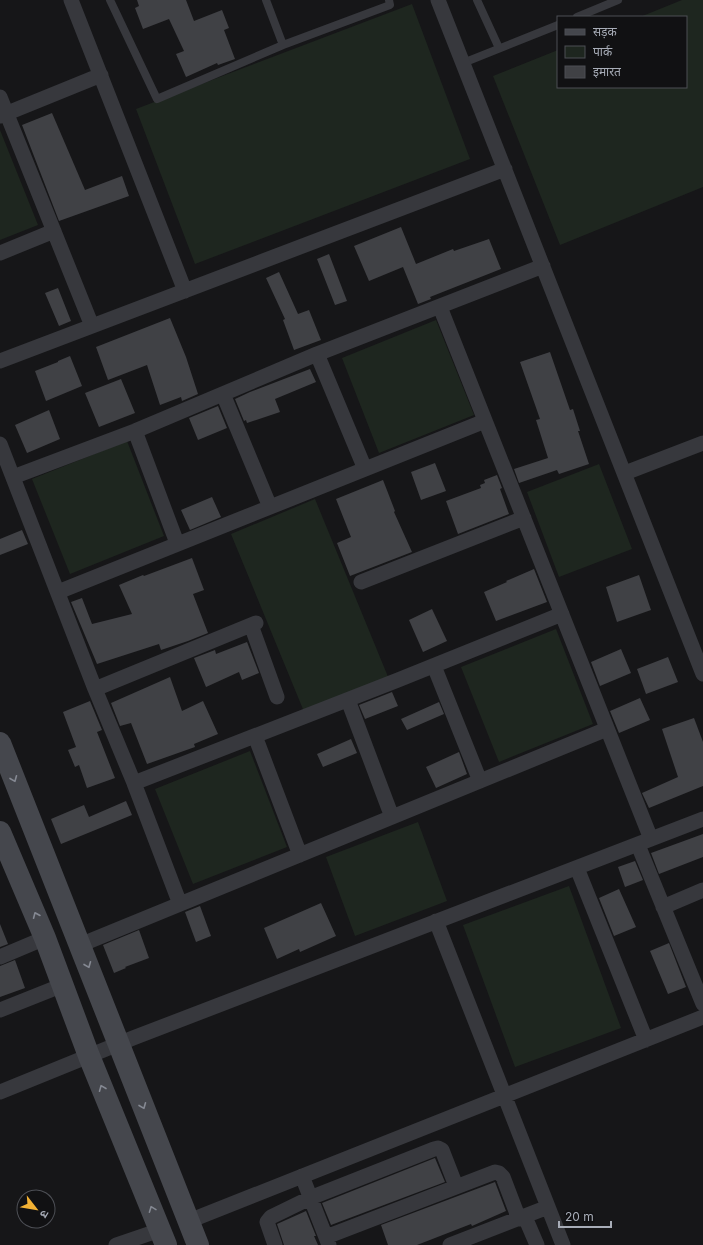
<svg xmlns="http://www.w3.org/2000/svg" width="703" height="1245" font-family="Inter,'Noto Sans Devanagari',sans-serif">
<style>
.green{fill:#1e261f}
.building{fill:#404145}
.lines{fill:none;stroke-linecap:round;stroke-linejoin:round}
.lane{stroke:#37383d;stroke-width:8}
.street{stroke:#37383d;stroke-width:15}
.secondary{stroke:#45474d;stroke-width:22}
.oneway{stroke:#858993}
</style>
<rect width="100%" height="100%" fill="#161618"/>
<path class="green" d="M 682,0 L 703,0 L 703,187 L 560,245 L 493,76 L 558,50 L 558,87 L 686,87 L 686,17 L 640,17 Z
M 412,4 L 470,159 L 195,264 L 136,109 Z
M 0,130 L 38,225 L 0,240 Z
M 436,320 L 474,415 L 379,453 L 342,358 Z
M 127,441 L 164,536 L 70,574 L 32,479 Z
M 599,464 L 632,549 L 559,577 L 527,492 Z
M 315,499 L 391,684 L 307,719 L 231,534 Z
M 556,629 L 593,724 L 499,762 L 461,667 Z
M 250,751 L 287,847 L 193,884 L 155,789 Z
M 418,822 L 447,901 L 355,936 L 326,857 Z
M 569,886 L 621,1028 L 515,1067 L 463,925 Z"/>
<path class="building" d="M 137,0 L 186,0 L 194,21 L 222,10 L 229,28 L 224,30 L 235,59 L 218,65 L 217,63 L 186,77 L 176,54 L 184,51 L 169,19 L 143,29 L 135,8 L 139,6 Z
M 52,113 L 85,190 L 122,176 L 129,196 L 59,221 L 22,125 Z
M 401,227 L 416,264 L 453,249 L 454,251 L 489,239 L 501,269 L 430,297 L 431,299 L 418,304 L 403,267 L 369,281 L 354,246 Z
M 329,254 L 347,301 L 335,305 L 317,259 Z
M 279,272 L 298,314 L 309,310 L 321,340 L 294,350 L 283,320 L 285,319 L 266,278 Z
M 58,288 L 71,321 L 59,326 L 45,293 Z
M 170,318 L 186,357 L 198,394 L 182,401 L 181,397 L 160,405 L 147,365 L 108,380 L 96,347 Z
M 550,352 L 570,410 L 573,409 L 580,431 L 578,431 L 589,464 L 559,474 L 557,470 L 519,483 L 514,469 L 548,458 L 536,420 L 540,419 L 520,362 Z
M 70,356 L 82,386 L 46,401 L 35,371 L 58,362 L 58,361 Z
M 310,369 L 316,382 L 275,399 L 280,412 L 247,423 L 246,420 L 244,421 L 235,399 L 250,392 Z
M 121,379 L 135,413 L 99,427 L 85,393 Z
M 218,406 L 227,428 L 198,440 L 189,418 Z
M 49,410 L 60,439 L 27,453 L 15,425 Z
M 435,463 L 446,491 L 421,500 L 411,472 Z
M 497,475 L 502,488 L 500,489 L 509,514 L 458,534 L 446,501 L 481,488 L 480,485 L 485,483 L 484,480 Z
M 383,480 L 395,511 L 394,512 L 412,552 L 350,576 L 337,543 L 351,537 L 336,499 Z
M 212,497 L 221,517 L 190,530 L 181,510 Z
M 22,530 L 28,544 L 0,555 L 0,539 Z
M 192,558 L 204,590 L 193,594 L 208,633 L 188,641 L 161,650 L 159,644 L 97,664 L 71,602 L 82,598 L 92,624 L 132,614 L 119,585 L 143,575 L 144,576 Z
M 534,569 L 547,602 L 496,621 L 484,592 L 507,582 L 506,581 Z
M 639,575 L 651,610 L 617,622 L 606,587 Z
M 432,609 L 447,641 L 423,652 L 409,620 Z
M 247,642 L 259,673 L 242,680 L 239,672 L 206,687 L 194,658 L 215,650 L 216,654 Z
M 621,649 L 631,673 L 600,686 L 591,662 Z
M 668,657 L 678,682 L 646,694 L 637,669 Z
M 170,677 L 182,711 L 203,701 L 218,734 L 194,744 L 195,747 L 147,764 L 131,723 L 120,726 L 111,703 Z
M 392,692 L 398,706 L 365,719 L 359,705 Z
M 640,698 L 650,720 L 619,733 L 610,711 Z
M 90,701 L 102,730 L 97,732 L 115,778 L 87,788 L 79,765 L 75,767 L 68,750 L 76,747 L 63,712 Z
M 439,702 L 444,714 L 407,730 L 401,719 Z
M 694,718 L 703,742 L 703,786 L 649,808 L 642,793 L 678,777 L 662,729 Z
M 351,739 L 357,753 L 323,767 L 317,754 Z
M 459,752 L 467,774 L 436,788 L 426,767 Z
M 126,801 L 132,815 L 61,844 L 51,819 L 84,805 L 89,817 Z
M 703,834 L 703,857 L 659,874 L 651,853 Z
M 635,861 L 643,880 L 625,887 L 618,867 Z
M 619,889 L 636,927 L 614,936 L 599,898 Z
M 321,903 L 336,936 L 300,952 L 299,949 L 277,959 L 264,928 Z
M 200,906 L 211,936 L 196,942 L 185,912 Z
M 0,924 L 8,944 L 0,947 Z
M 139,930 L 149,958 L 125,967 L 126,968 L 114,973 L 103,945 Z
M 669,943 L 686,987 L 668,994 L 650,951 Z
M 15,960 L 25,988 L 0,997 L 0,966 Z
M 435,1158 L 445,1182 L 331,1225 L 322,1203 Z
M 495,1182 L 506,1211 L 472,1226 L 471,1224 L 417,1245 L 388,1245 L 381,1225 Z
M 306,1211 L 316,1236 L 314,1236 L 318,1245 L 284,1245 L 277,1224 Z"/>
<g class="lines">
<path class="lane" d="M 110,0 L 157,99 L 283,45 L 390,5 L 389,0
M 266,0 L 283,45
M 477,0 L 499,48
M 577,17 L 618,0
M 463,63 L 558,25"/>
<path class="street" d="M 71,0 L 185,291
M 438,0 L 703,674
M 0,97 L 92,326
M 0,116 L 101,75
M 0,253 L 54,231
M 440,307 L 651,839
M 317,354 L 365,469
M 0,361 L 505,169
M 223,394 L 270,507
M 135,431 L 177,543
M 0,444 L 95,689 L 134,783 L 180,904
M 625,473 L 703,443
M 13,477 L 135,431 L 317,354 L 543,266
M 361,582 L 524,518
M 58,592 L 485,421
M 251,625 L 277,697
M 434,666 L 480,781
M 95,689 L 256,623
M 348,700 L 392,817
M 255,736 L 300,855
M 134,783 L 398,680 L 562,614
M 638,845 L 703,1004
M 577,868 L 646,1040
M 663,907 L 703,890
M 436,921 L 563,1245
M 80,945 L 607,729
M 0,957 L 45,938
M 0,1010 L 63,985
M 0,1092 L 133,1038 L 703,819
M 302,1176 L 329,1245
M 525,1217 L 537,1245
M 189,1221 L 703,1017
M 326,1237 L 495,1172 L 499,1173 L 503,1177 L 519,1219
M 116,1245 L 160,1230
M 275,1245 L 267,1222 L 271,1217 L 310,1198 L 434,1149 L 438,1148 L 442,1150 L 456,1186
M 450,1245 L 548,1207"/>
<path class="secondary" d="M 0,743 L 198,1245
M 0,832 L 45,938 L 89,1056 L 166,1245"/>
</g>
<defs><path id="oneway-chevron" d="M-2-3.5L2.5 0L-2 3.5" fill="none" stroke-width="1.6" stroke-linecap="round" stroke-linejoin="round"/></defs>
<g class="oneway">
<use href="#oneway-chevron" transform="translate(14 779) rotate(68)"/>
<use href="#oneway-chevron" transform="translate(36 915) rotate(-113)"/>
<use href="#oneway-chevron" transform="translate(88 965) rotate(68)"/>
<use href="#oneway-chevron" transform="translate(102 1088) rotate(-112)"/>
<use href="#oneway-chevron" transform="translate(143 1106) rotate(68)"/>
<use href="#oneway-chevron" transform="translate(152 1209) rotate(-111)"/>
</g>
<rect x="557" y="16" width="130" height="72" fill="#111113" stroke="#4d4f55"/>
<rect x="565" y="29" width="20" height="6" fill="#45474d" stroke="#4d4f55"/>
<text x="593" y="36" font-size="12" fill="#a8adb8">सड़क</text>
<rect x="565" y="46" width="20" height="12" fill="#1e261f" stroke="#4d4f55"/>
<text x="593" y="56" font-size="12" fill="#a8adb8">पार्क</text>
<rect x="565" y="66" width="20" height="12" fill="#404145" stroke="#4d4f55"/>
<text x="593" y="76" font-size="12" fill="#a8adb8">इमारत</text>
<g transform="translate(36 1209) rotate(121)"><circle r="19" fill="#111113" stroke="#4d4f55"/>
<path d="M0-3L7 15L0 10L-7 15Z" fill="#f2b134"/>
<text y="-6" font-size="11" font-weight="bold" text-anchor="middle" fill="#a8adb8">उ</text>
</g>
<path d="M559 1221v6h52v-6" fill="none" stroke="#a8adb8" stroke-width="2"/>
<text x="565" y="1221" font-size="12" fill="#a8adb8" stroke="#111113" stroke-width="3" paint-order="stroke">20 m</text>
</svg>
